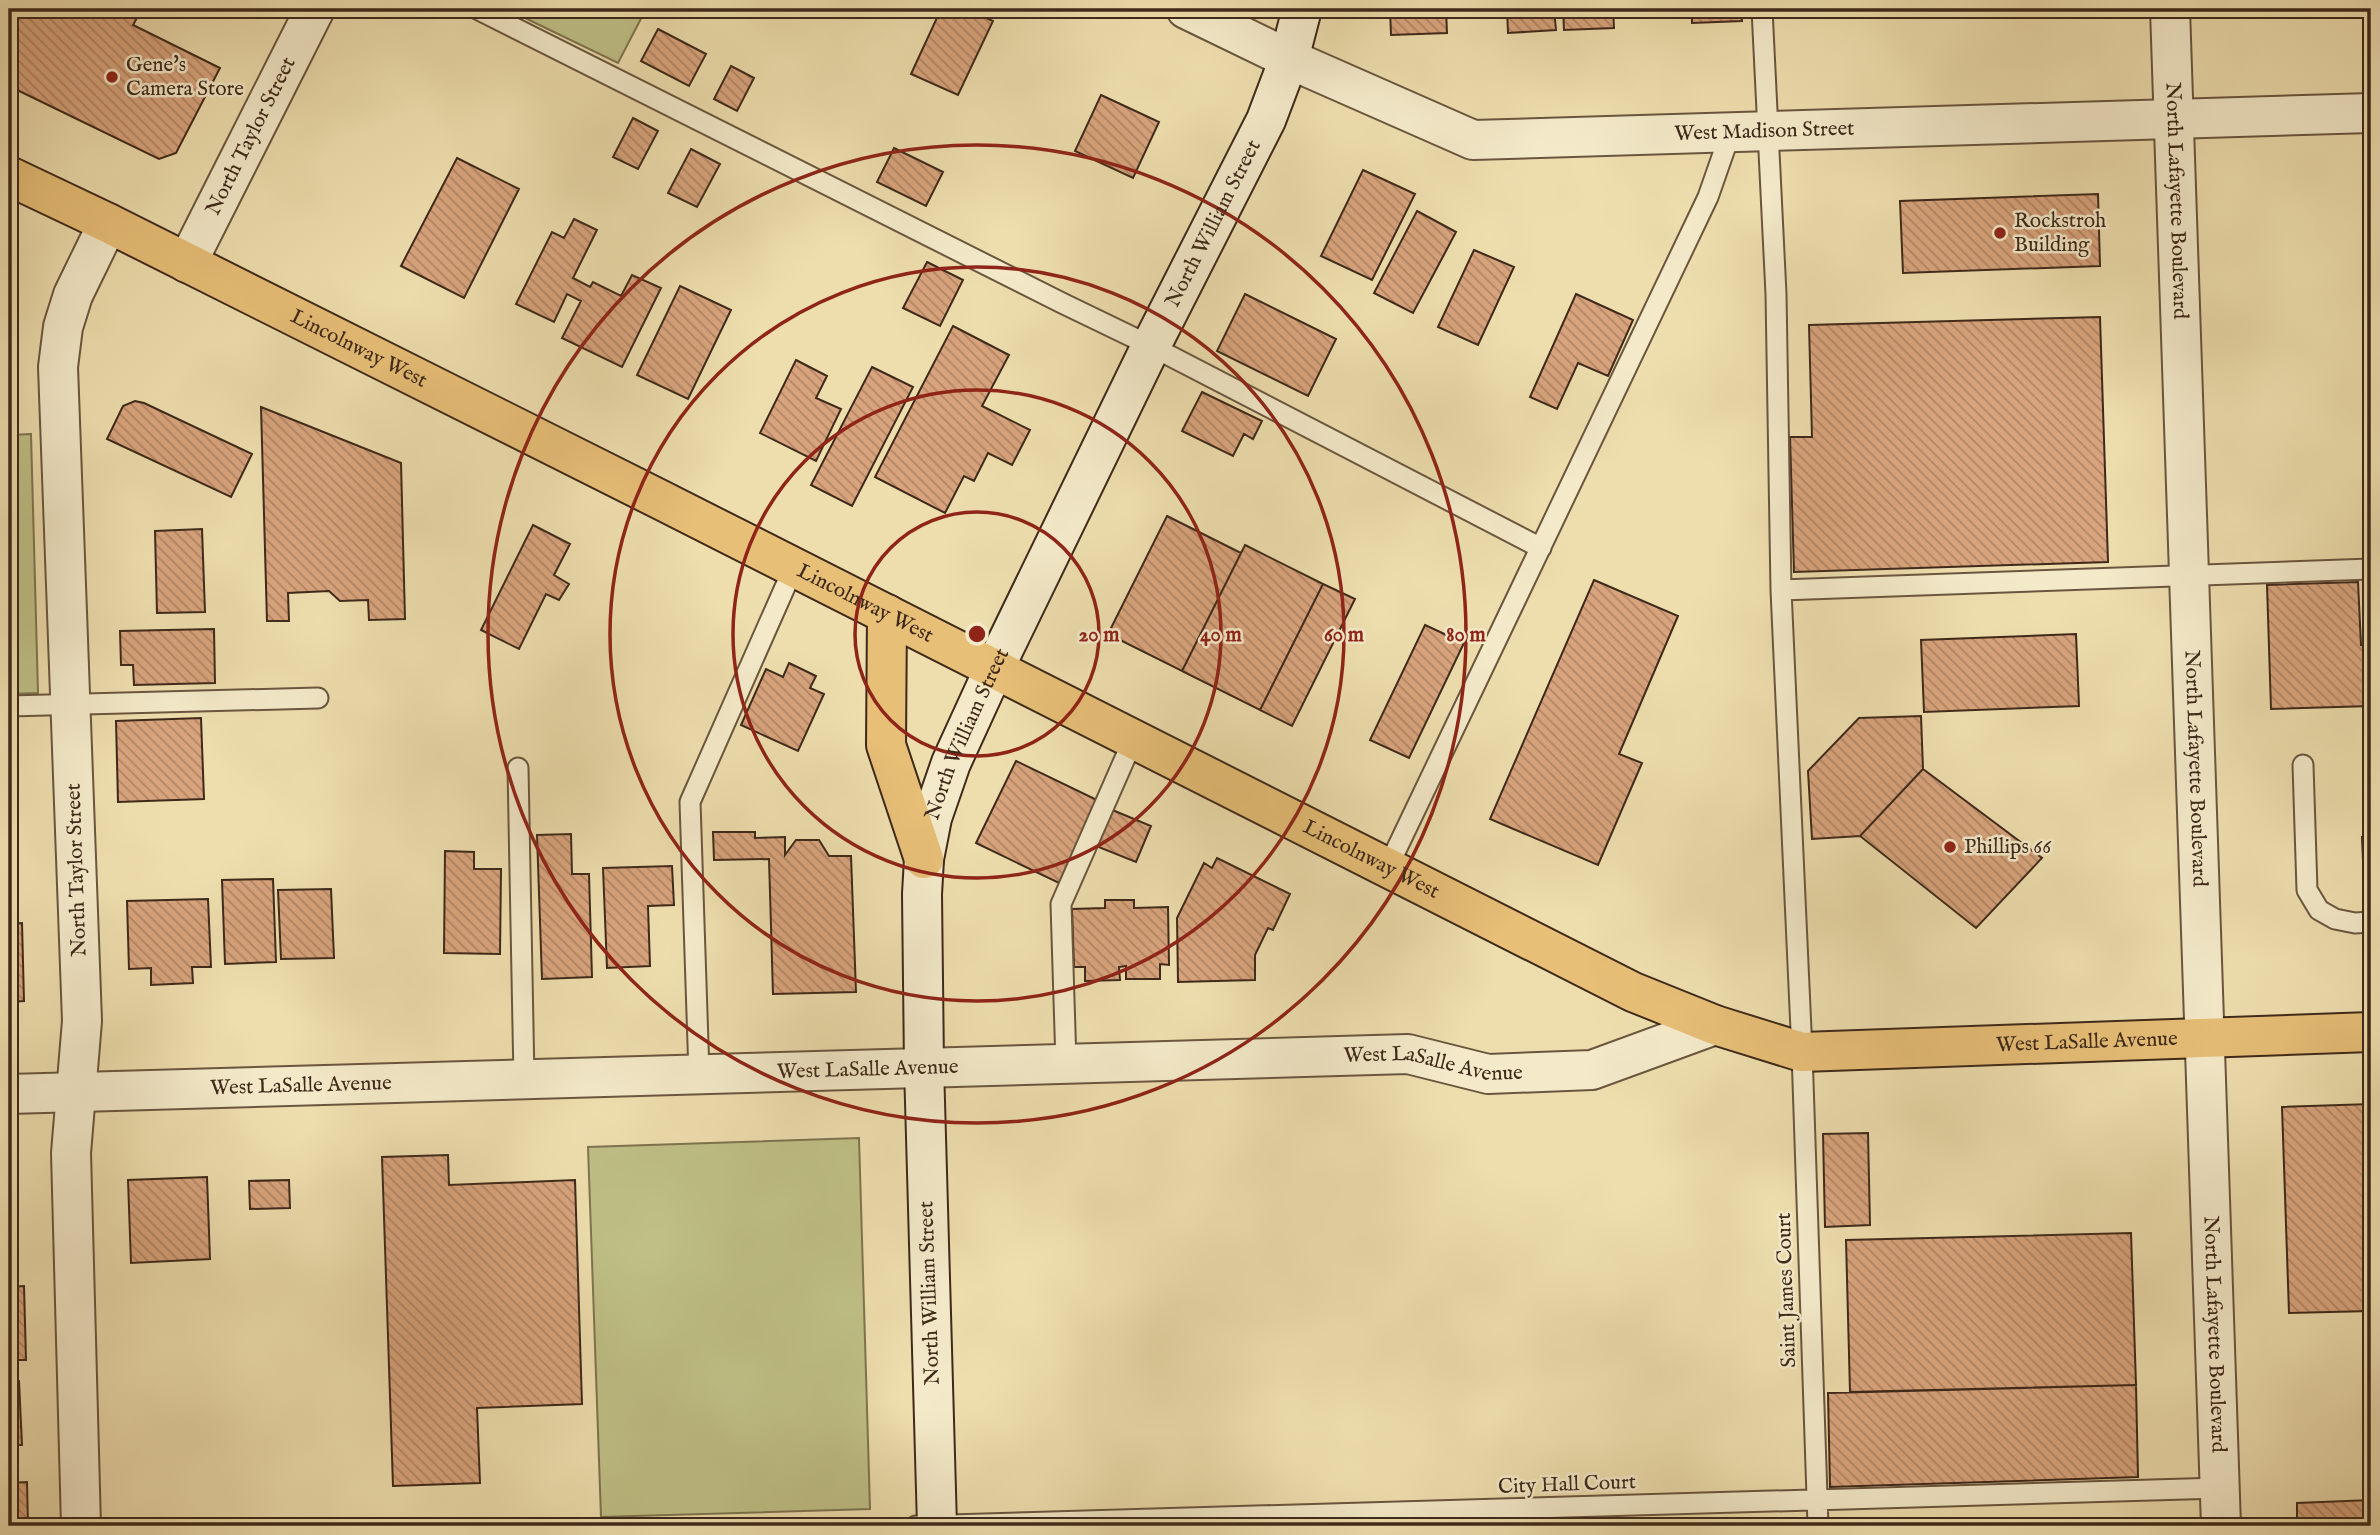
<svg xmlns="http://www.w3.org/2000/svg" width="2380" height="1535" font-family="'IM FELL English',serif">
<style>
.grass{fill:#bfc086;stroke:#7e7450;stroke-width:2}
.building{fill:url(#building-back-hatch);stroke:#3e291a;stroke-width:2}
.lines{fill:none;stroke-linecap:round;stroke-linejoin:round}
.service-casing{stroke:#6a563f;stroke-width:23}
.minor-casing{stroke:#6a563f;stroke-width:42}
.tertiary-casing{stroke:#6a563f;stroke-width:42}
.secondary-casing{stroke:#3e291a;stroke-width:42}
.primary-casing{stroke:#3e291a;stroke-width:42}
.service{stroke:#f4eaca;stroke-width:19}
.minor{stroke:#f4eaca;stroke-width:38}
.tertiary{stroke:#f4eaca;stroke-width:38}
.secondary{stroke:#f4eaca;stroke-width:38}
.primary{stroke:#e7bf77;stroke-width:38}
.ring{fill:none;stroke:#8f2418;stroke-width:3.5}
.poi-dot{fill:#8f2418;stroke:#f4eaca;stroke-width:2.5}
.labels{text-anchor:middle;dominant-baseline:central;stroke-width:5;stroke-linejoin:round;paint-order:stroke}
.poi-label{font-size:21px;fill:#3e291a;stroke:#f4eaca;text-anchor:start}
.street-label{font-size:21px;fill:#3e291a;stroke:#f4eaca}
.centre{fill:#8f2418;stroke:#f4eaca;stroke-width:3.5}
.ring-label{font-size:21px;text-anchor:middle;font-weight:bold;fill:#8f2418;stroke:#f4eaca;stroke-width:5;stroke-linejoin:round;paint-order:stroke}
</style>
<defs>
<pattern id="building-back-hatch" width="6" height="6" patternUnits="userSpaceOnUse" patternTransform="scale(1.75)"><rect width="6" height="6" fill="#d9a47d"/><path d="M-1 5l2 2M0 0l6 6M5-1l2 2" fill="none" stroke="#b18666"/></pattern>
</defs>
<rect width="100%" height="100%" fill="#eedeae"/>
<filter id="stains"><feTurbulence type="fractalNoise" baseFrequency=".00286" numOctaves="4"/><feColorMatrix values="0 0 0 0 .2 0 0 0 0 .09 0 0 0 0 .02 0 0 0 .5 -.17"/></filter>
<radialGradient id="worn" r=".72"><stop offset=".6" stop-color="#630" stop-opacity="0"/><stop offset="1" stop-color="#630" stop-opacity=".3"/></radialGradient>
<path class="grass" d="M 532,9 L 646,9 L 618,63 L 527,19 Z
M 31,434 L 38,693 L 9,694 L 9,435 Z
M 859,1138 L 870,1509 L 601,1517 L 588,1147 Z"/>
<path class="building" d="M 9,9 L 142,9 L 133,25 L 220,68 L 176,153 L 159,159 L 9,86 Z
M 941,9 L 967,9 L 993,21 L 958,95 L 911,74 Z
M 1390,9 L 1446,9 L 1447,33 L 1391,35 Z
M 1507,9 L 1554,9 L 1556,30 L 1508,33 Z
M 1563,9 L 1613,9 L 1614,28 L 1564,30 Z
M 1692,9 L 1741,9 L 1742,21 L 1692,23 Z
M 658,29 L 706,54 L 689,86 L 641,61 Z
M 731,66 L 754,78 L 737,111 L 714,99 Z
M 1101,95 L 1159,122 L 1133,178 L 1075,151 Z
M 633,118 L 658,131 L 638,169 L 613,157 Z
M 894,148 L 943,172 L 926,206 L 877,182 Z
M 691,149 L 720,164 L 697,207 L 668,193 Z
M 457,158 L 519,189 L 464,298 L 401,266 Z
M 1363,170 L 1415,194 L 1372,280 L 1321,256 Z
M 2098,194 L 2100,266 L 1903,273 L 1900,201 Z
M 1417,211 L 1456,232 L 1413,313 L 1374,293 Z
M 574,219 L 597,230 L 573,278 L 590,287 L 593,282 L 621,296 L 632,275 L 661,288 L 622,367 L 562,338 L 581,301 L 567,294 L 554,322 L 516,304 L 552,232 L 564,238 Z
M 1474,250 L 1514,267 L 1478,345 L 1438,327 Z
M 927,262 L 963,280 L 940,326 L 903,308 Z
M 680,286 L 731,310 L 688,399 L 637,375 Z
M 1245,294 L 1336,339 L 1308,396 L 1217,351 Z
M 1576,294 L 1633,320 L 1608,376 L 1578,363 L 1557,409 L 1530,397 Z
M 2100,317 L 2108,562 L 1794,572 L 1790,437 L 1812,437 L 1809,325 Z
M 953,326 L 1009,355 L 982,406 L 1030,430 L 1012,465 L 988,453 L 974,481 L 964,476 L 945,513 L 875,477 Z
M 796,360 L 827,376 L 816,398 L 841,409 L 816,461 L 760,433 Z
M 872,367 L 913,387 L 852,506 L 811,485 Z
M 1202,392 L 1262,421 L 1253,439 L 1244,434 L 1233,456 L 1182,431 Z
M 135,401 L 144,403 L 252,454 L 231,497 L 107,439 L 123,406 Z
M 261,407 L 401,463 L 405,619 L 369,620 L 368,600 L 340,601 L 329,591 L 288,593 L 289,621 L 267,621 Z
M 1167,516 L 1241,553 L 1182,671 L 1108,634 Z
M 533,525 L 570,544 L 554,575 L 569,584 L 559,600 L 546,594 L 519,649 L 481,630 Z
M 202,529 L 205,612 L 157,613 L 155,531 Z
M 1245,545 L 1323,584 L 1260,710 L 1182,671 Z
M 1594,580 L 1678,616 L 1619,754 L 1642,763 L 1598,865 L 1490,819 Z
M 2358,582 L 2361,645 L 2371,645 L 2371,706 L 2271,709 L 2267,585 Z
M 1323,584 L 1355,599 L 1292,726 L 1260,710 Z
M 1425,625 L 1464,643 L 1409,758 L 1370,740 Z
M 214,629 L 215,683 L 134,685 L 133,665 L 121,665 L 120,631 Z
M 2076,634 L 2079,706 L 1924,712 L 1921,640 Z
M 789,663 L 816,676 L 810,688 L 824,694 L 798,751 L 741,725 L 766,669 L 783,677 Z
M 1921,716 L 1923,769 L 1860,836 L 1812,839 L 1808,771 L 1859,718 Z
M 201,718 L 204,799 L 118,802 L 116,721 Z
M 1016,761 L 1099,801 L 1059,883 L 976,843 Z
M 1923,769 L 2042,858 L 1976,928 L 1860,836 Z
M 1110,809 L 1151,826 L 1136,862 L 1096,846 Z
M 713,832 L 755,832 L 755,838 L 785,837 L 785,855 L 796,840 L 819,840 L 829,856 L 851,856 L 856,992 L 773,994 L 769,859 L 714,860 Z
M 571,834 L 572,874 L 589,874 L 592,977 L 542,979 L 537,835 Z
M 2362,837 L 2371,837 L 2371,907 L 2365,907 Z
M 445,851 L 474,852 L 474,869 L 501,869 L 500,954 L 444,953 Z
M 1217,858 L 1290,894 L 1273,930 L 1268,928 L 1255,955 L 1255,980 L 1178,982 L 1177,918 L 1204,863 L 1212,868 Z
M 672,866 L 674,905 L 648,906 L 650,966 L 607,968 L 603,868 Z
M 273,879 L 276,962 L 225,964 L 222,880 Z
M 331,889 L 334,958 L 281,959 L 278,890 Z
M 208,899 L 211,967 L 192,967 L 193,983 L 151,985 L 151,968 L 129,969 L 127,901 Z
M 1105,900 L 1134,900 L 1134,908 L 1168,907 L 1169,965 L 1160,964 L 1160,979 L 1126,979 L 1126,966 L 1119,967 L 1120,980 L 1085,981 L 1085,967 L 1074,967 L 1072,909 L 1105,908 Z
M 22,923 L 24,1001 L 9,1002 L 9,924 Z
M 2371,1104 L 2371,1311 L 2289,1313 L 2282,1107 Z
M 1868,1133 L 1870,1225 L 1825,1227 L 1823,1134 Z
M 448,1155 L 449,1185 L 575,1180 L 582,1404 L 477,1408 L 480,1483 L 393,1486 L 382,1157 Z
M 207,1177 L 210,1259 L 131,1263 L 128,1180 Z
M 289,1180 L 290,1208 L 250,1209 L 249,1181 Z
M 2131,1233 L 2136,1385 L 1850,1392 L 1846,1240 Z
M 24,1286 L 26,1360 L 9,1360 L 9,1287 Z
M 19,1381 L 22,1445 L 9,1445 L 9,1382 Z
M 2136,1385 L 2138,1477 L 1830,1487 L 1828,1393 Z
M 27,1482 L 28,1526 L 9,1526 L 9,1483 Z
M 2371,1500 L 2371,1526 L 2297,1526 L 2297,1503 Z
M 1791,1524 L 1791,1526 L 1698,1525 Z"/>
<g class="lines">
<defs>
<path id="service" d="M 477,9 L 1062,303 L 1151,346 L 1541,548
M 1762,9 L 1776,294 L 1781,590 L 1802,1052 L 1818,1526
M 1781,590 L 2371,569
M 9,706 L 318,698
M 2303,765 L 2307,890 L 2319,910 L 2335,919 L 2355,923 L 2371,922
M 518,768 L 524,1079
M 1387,869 L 1708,197 L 1730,134
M 1066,1063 L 1061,904 L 1133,740
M 699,1074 L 690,802 L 793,569
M 916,1526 L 2220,1488"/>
<g id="minor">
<path id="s1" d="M 1186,9 L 1289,59 L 1473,140 L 2371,113"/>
<path id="s2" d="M 187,263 L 315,9"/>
<path d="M 81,1526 L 71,1153 L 82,1021 L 58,367 L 63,327 L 73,295 L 108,223"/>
</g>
<g id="tertiary">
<path id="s3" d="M 2170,9 L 2221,1526"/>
<path id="s4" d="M 9,1094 L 1408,1054 L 1488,1074 L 1592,1070 L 1715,1025"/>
</g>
<g id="secondary">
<path id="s5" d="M 937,1526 L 924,1066 L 922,894 L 924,859 L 932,818 L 951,763 L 994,669 L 1151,346 L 1266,120 L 1289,59 L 1302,9"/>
</g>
<g id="primary">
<path id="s6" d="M 9,176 L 108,223 L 659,499 L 1633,992 L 1715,1025 L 1802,1052 L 2371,1032"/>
<path d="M 887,614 L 886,745 L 924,859"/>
</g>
</defs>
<use href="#service" class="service-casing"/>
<use href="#minor" class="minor-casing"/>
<use href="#tertiary" class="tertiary-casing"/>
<use href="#secondary" class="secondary-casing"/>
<use href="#primary" class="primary-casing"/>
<use href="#service" class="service"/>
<use href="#minor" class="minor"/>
<use href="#tertiary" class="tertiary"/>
<use href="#secondary" class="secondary"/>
<use href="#primary" class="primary"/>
</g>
<g class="ring">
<circle cx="977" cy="634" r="122"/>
<circle cx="977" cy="634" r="244"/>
<circle cx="977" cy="634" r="367"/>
<circle cx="977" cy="634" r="489"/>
</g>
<g class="poi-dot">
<circle cx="112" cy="77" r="7"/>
<circle cx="2000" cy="233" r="7"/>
<circle cx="1950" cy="847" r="7"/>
</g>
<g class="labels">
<g class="poi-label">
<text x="126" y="65">Gene's<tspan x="126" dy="24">Camera Store</tspan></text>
<text x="2014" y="221">Rockstroh<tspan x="2014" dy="24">Building</tspan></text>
<text x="1964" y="847">Phillips 66</text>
</g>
<g class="street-label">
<text stroke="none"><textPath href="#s1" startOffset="607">West Madison Street</textPath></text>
<text stroke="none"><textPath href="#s2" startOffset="142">North Taylor Street</textPath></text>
<text stroke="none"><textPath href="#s3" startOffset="192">North Lafayette Boulevard</textPath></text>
<text stroke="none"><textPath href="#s5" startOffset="1367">North William Street</textPath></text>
<text stroke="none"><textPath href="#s6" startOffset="390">Lincolnway West</textPath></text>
<text stroke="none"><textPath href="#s6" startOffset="957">Lincolnway West</textPath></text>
<text stroke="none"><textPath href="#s5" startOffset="800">North William Street</textPath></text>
<text stroke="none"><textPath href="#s3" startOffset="760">North Lafayette Boulevard</textPath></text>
<text stroke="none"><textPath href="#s6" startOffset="1524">Lincolnway West</textPath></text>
<text transform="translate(77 870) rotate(-92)">North Taylor Street</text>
<text stroke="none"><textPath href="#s6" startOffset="2282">West LaSalle Avenue</textPath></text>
<text stroke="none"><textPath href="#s4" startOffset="1426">West LaSalle Avenue</textPath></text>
<text stroke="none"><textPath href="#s4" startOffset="859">West LaSalle Avenue</textPath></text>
<text stroke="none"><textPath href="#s4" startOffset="292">West LaSalle Avenue</textPath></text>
<text transform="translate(1787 1290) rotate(-92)">Saint James Court</text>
<text transform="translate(930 1293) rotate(-92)">North William Street</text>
<text stroke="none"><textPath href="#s3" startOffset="1326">North Lafayette Boulevard</textPath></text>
<text transform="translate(1567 1485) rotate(-2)">City Hall Court</text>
</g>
</g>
<circle cx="977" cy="634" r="10" class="centre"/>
<g class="ring-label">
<text x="1099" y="641">20 m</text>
<text x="1221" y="641">40 m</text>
<text x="1344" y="641">60 m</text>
<text x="1466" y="641">80 m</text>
</g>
<rect width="2380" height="1535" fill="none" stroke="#eedeae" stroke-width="35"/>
<rect x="10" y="10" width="2359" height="1514" fill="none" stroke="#3e291a" stroke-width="3.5"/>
<rect x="18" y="18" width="2345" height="1500" fill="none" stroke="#3e291a" stroke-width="2"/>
<rect width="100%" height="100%" filter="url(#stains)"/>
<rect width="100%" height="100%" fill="url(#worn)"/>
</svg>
